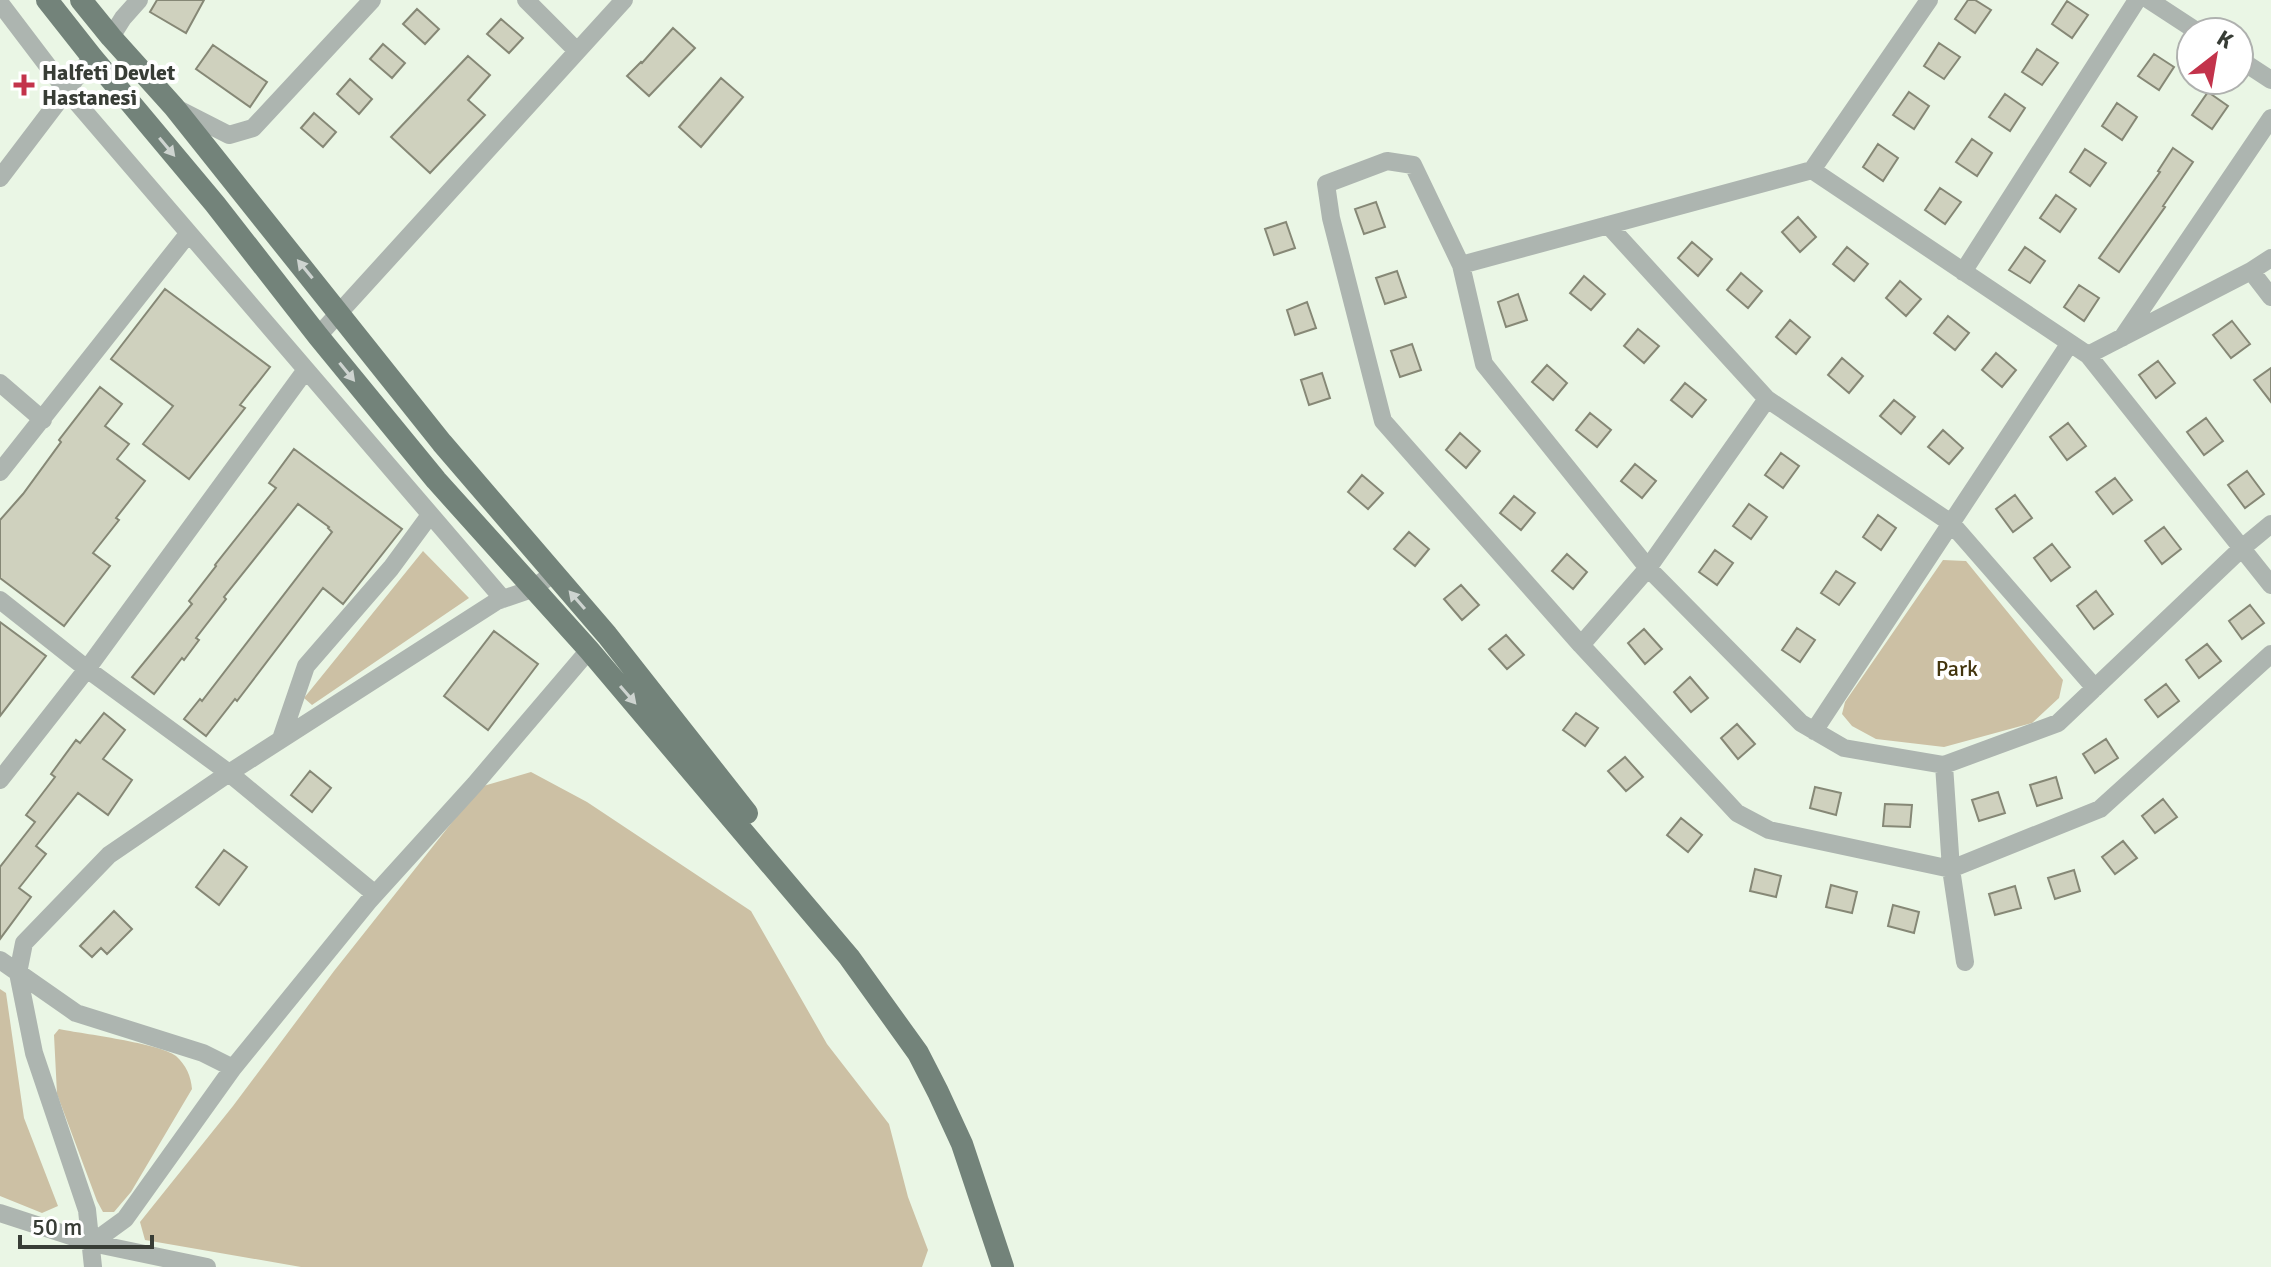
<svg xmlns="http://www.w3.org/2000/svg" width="2271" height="1267" font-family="Signika,sans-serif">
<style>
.green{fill:#ccc0a4}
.building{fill:#cfd1be;stroke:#868876;stroke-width:2}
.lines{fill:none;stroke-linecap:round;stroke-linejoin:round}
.minor{stroke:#adb5b0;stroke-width:18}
.major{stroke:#73837a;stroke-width:22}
.oneway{fill:#ced4d0}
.poi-dot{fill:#c3334b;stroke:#fff;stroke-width:3}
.labels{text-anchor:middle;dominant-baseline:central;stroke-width:8;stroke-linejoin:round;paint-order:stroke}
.poi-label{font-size:22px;font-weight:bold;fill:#383d36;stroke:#fff;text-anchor:start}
.park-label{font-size:22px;fill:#42340d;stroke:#fff}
</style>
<rect width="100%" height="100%" fill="#eaf6e5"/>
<path class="green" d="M 423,551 L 469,598 L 312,705 L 304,698 Z
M 1943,560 L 1966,561 L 2063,680 L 2059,698 L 2032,723 L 1944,747 L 1876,739 L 1852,726 L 1842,714 L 1845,702 Z
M 531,772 L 587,802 L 751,911 L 827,1044 L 889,1124 L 908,1197 L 928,1250 L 922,1267 L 301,1267 L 145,1240 L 140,1222 L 233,1106 L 334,971 L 480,787 Z
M 0,989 L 6,993 L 24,1118 L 58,1206 L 42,1213 L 0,1196 Z
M 59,1029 C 83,1034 159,1043 176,1056 C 186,1065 191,1076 192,1089 L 131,1192 L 114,1212 L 103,1212 L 97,1201 L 57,1094 L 54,1035 Z"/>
<path class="building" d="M 157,0 L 204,0 L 186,33 L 150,12 Z
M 1968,0 L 1975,0 L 1991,10 L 1975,33 L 1955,19 Z
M 2067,1 L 2088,15 L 2072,38 L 2052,24 Z
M 417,9 L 439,29 L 425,44 L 403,24 Z
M 501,19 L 523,38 L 509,53 L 487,34 Z
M 673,28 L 695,48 L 649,96 L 627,76 L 641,62 L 642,63 Z
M 1939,43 L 1960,57 L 1944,79 L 1924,66 Z
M 383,44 L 405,63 L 392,78 L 370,59 Z
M 213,45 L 267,82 L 250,107 L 196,69 Z
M 2037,49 L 2058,63 L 2042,85 L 2022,72 Z
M 2154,54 L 2174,67 L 2159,90 L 2138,76 Z
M 468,56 L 490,75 L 468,100 L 485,115 L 430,173 L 391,137 Z
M 721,78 L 743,97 L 701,147 L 679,127 Z
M 350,79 L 372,99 L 359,114 L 337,94 Z
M 1909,92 L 1929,106 L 1914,129 L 1893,115 Z
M 2208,92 L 2228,106 L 2212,129 L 2192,115 Z
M 2005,94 L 2025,108 L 2010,131 L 1989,117 Z
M 2117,103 L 2137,117 L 2122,140 L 2102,126 Z
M 314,113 L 336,132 L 323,147 L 301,128 Z
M 1972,139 L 1992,153 L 1977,176 L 1956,162 Z
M 1878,144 L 1898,158 L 1883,181 L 1863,167 Z
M 2173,148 L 2193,162 L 2163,206 L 2165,207 L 2119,272 L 2099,258 L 2160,172 L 2158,171 Z
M 2085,149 L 2106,163 L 2090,186 L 2070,172 Z
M 1940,188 L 1961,202 L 1945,224 L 1925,210 Z
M 2056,195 L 2076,209 L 2060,232 L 2040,218 Z
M 1376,202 L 1385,227 L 1364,234 L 1355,209 Z
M 1798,217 L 1816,237 L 1800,252 L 1782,232 Z
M 1286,222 L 1295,248 L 1274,255 L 1265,229 Z
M 1692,242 L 1712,259 L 1698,276 L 1678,258 Z
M 1847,247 L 1868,264 L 1854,281 L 1833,264 Z
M 2025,247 L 2045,261 L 2030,283 L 2009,270 Z
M 1397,271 L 1406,297 L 1385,304 L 1376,278 Z
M 1741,273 L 1762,291 L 1748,308 L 1727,290 Z
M 1584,276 L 1605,294 L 1591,310 L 1570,293 Z
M 1900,281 L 1921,299 L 1906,316 L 1886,298 Z
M 2079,285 L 2099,298 L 2084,321 L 2064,307 Z
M 165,289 L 270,367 L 240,405 L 245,408 L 189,479 L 143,444 L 173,406 L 111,359 Z
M 1518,294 L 1527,320 L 1506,327 L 1498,302 Z
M 1307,302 L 1316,328 L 1295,335 L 1287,310 Z
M 1948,316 L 1969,333 L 1955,350 L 1934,333 Z
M 1790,320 L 1810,337 L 1796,354 L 1776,337 Z
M 2232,321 L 2250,344 L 2231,358 L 2213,335 Z
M 1638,329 L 1659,346 L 1644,363 L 1624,346 Z
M 1412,344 L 1421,370 L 1400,377 L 1391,351 Z
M 1996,353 L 2016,370 L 2002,387 L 1982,370 Z
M 1842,358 L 1863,376 L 1849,393 L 1828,375 Z
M 2158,361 L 2175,383 L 2156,398 L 2139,375 Z
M 1547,365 L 1567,383 L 1553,400 L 1532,382 Z
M 2271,368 L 2271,402 L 2254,380 Z
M 1322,373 L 1330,398 L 1309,405 L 1301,380 Z
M 1685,383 L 1706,400 L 1692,417 L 1671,400 Z
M 100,387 L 122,404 L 105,426 L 129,444 L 117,459 L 145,481 L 116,518 L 119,520 L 93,553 L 110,566 L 64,626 L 0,578 L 0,520 L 23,494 L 61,442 L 59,440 Z
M 1894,400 L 1915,417 L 1901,434 L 1880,416 Z
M 1590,413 L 1611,430 L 1597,447 L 1576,430 Z
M 2206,418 L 2223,441 L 2204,455 L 2187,432 Z
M 2068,423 L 2086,446 L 2067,460 L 2050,437 Z
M 1943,430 L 1963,448 L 1949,464 L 1928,447 Z
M 1460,433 L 1480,451 L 1466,468 L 1446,450 Z
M 294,449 L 402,529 L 343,604 L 323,588 L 237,701 L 235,699 L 206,736 L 184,719 L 200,699 L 202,701 L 332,532 L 328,528 L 329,527 L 298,504 L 224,597 L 226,599 L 196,638 L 199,640 L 184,660 L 182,658 L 154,694 L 132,677 L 192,604 L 189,601 L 216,566 L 215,565 L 276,488 L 269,483 Z
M 1781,453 L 1799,466 L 1783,488 L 1765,475 Z
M 1635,464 L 1656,481 L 1642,498 L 1621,481 Z
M 2247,471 L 2264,494 L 2245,508 L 2228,485 Z
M 1362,475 L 1383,493 L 1368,509 L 1348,492 Z
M 2115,478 L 2132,500 L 2113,514 L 2096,492 Z
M 2015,495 L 2032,518 L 2013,532 L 1996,509 Z
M 1514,496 L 1535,513 L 1521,530 L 1500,513 Z
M 1749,504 L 1767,517 L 1751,539 L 1733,526 Z
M 1878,515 L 1896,528 L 1881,550 L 1863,537 Z
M 2164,527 L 2181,549 L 2162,564 L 2145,541 Z
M 1409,532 L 1429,549 L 1415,566 L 1394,549 Z
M 2052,544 L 2070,567 L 2051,581 L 2034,558 Z
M 1715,550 L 1733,563 L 1717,585 L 1699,572 Z
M 1567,554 L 1587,572 L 1573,589 L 1552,571 Z
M 1836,571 L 1855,583 L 1839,605 L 1821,593 Z
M 1461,585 L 1479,605 L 1462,620 L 1444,599 Z
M 2096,591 L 2113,614 L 2094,629 L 2077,606 Z
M 2250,605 L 2264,623 L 2242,639 L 2229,621 Z
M 0,622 L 46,656 L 0,716 Z
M 1797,628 L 1815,640 L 1800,662 L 1782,650 Z
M 1644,629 L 1662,649 L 1645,664 L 1628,643 Z
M 494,631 L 538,664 L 488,730 L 444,696 Z
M 1506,635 L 1524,655 L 1507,669 L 1489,649 Z
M 2207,644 L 2221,661 L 2199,678 L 2186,660 Z
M 1690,677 L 1708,698 L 1691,712 L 1674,692 Z
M 2166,684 L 2179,701 L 2158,717 L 2145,700 Z
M 104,713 L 125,730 L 103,759 L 132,780 L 108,815 L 78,793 L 36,846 L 46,854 L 19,888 L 31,897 L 0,939 L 0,867 L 35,822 L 26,815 L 55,777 L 51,774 L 76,740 L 80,743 Z
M 1576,713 L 1598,728 L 1585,746 L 1563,730 Z
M 1737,724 L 1755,744 L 1738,759 L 1721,738 Z
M 2106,739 L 2118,758 L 2095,773 L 2083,754 Z
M 1625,757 L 1643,777 L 1626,791 L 1608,771 Z
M 310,771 L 331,788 L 312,812 L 291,795 Z
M 2056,777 L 2062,798 L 2037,806 L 2030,785 Z
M 1815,787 L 1841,793 L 1836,815 L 1810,808 Z
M 1998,792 L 2005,813 L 1979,821 L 1972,800 Z
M 2163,799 L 2177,817 L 2155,833 L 2142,816 Z
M 1885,804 L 1912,805 L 1910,827 L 1883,826 Z
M 1681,818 L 1702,835 L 1688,852 L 1667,835 Z
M 2123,841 L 2137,858 L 2115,874 L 2102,857 Z
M 224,850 L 247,867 L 219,905 L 196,887 Z
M 1755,869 L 1781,876 L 1776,897 L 1750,891 Z
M 2074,870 L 2080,891 L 2055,899 L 2048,878 Z
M 1831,885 L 1857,892 L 1852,913 L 1826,907 Z
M 2015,886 L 2021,908 L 1995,915 L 1989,894 Z
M 1893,905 L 1919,912 L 1914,933 L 1888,926 Z
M 114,911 L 132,929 L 107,954 L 101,948 L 92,957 L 80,946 Z"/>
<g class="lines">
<path class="minor" d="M 526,0 L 577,51
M 2149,0 L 2198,32
M 0,3 L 66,90 L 503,599
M 111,37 L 123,18 L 139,0
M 2239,59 L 2271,80
M 178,109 L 229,135 L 253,128 L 372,0
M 1812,170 L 2088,355 L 2271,585
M 0,178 L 92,57
M 1608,225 L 1767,399 L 1951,523 L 2095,688
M 1461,265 L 1812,170 L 1929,0
M 2251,271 L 2271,297
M 1963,272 L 2137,0
M 318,336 L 624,0
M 2122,338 L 2271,118
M 2088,355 L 2251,271 L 2271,258
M 0,383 L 43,420
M 0,472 L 188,234
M 2271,524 L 2242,548 L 2058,723 L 1944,765 L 1844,748 L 1801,723 L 1648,568 L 1484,364 L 1461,265 L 1413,165 L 1387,161 L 1326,184 L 1331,218 L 1383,421 L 1581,645 L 1737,813 L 1769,830 L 1951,869 L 2100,809 L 2271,654
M 0,600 L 87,669 L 229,773 L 375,894
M 1581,645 L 1648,568 L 1767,399
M 1814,731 L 2070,343
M 281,739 L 306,666 L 391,568 L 430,515
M 1944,765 L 1951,869 L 1965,962
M 0,780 L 87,669 L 305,371
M 0,960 L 76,1013 L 203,1053 L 233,1068
M 0,1213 L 92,1243 L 207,1267
M 92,1243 L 125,1219 L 233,1068 L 368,902 L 475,784 L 589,650
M 93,1267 L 87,1210 L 34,1053 L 18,973 L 24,943 L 109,855 L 229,773 L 497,601 L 532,589 L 554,573"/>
<path class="major" d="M 47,0 L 92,57 L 215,204 L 318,336 L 436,480 L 589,650 L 849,957 L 918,1053 L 938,1092 L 962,1144 L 1003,1267
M 81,0 L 111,37 L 174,107 L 442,443 L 607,635 L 747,813"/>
</g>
<defs><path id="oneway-solid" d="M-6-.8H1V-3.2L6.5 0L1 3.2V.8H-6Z" transform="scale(2)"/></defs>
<g class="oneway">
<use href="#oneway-solid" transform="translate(167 147) rotate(50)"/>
<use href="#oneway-solid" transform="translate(305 269) rotate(-129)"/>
<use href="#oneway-solid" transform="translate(347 372) rotate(51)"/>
<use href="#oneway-solid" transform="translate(577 600) rotate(-131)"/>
<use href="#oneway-solid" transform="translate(628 695) rotate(49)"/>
</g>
<path class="poi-dot" d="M20 73h8v8h8v8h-8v8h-8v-8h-8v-8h8z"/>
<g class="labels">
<g class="poi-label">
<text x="42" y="72">Halfeti Devlet<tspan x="42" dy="25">Hastanesi</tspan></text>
</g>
<g class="park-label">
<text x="1957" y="668">Park</text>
</g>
</g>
<g transform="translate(2215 56) rotate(31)"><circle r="38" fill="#ffffff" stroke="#afb1af" stroke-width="2"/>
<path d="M0-6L14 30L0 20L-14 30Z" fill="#c3334b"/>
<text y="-12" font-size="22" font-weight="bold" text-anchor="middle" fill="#383d36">K</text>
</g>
<path d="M20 1235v12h132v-12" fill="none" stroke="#383d36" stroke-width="4"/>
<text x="32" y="1235" font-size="24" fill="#383d36" stroke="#ffffff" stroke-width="6" paint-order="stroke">50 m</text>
</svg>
